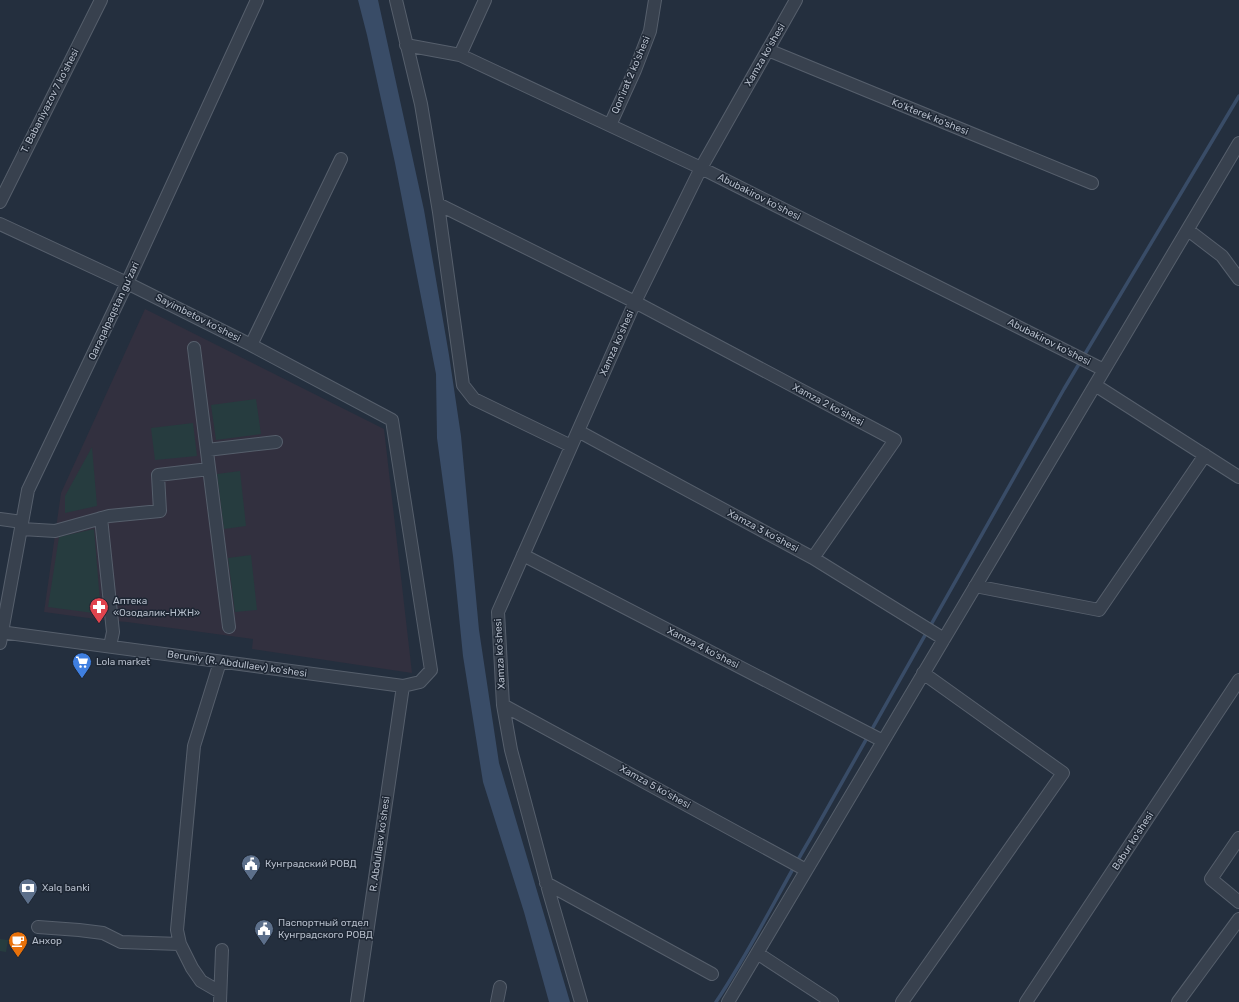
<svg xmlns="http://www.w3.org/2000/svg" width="1239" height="1002" font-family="Rubik,sans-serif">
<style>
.medical{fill:#32303f}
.green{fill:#263c3f}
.water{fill:#394c67}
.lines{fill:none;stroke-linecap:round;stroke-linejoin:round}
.stream{stroke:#394c67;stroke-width:3.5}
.minor-casing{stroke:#565f6c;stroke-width:14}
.minor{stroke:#38414e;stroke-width:12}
.labels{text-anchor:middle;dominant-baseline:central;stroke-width:3;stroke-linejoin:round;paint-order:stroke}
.street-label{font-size:10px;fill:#b4bcc9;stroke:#1d2633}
.poi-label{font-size:10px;fill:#b4bcc9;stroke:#1d2633;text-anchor:start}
</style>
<rect width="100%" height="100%" fill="#242f3e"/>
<path class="medical" d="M 145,309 L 384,429 L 412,673 L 252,649 L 253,639 L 127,622 L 103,620 L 44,612 L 61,493 Z"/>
<path class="green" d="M 256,399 L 261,434 L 216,440 L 211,405 Z
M 193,423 L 197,456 L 155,460 L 151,428 Z
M 92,447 L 97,506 L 65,513 L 65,496 Z
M 240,471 L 246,526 L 224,529 L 217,474 Z
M 94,529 L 101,614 L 48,607 L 59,537 Z
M 251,555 L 257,610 L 235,612 L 228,558 Z
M 0,939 L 8,940 L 6,952 L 0,951 Z"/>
<path class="water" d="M 358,0 L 378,0 L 424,210 L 449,355 L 461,436 L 479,630 L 499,763 L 570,1002 L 549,1002 L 524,912 L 483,782 L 463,656 L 453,556 L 437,438 L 436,374 L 395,163 L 367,35 Z"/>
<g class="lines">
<path class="stream" d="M 716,1002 C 751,950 778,893 810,839 L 1064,389 L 1239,96"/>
<defs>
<path id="minor" d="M 396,0 L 421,104 L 439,212 L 463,385 L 474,399 L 571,446
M 406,45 L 460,55 L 701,168 L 1104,370
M 768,50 L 1092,183
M 460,55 L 485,0
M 610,125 L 635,70 L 650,31 L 655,0
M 0,202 L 101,0
M 438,204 L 635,302 L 895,440 L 813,558
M 0,224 L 127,283 L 251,345 L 392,420 L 431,670 L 420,682 L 403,686 L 0,632
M 1188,230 L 1222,256 L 1239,279
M 251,345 L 341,159
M 194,348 L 229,627
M 1095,385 L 1239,477
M 578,431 L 813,558 L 944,639
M 207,450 L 276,442
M 101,518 L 113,632 L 110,646
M 0,519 L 22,522
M 22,529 L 55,531 L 109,516 L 160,511 L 158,475 L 209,469
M 523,555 L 883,741
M 975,586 L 1099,610 L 1205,455
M 0,643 L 28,490 L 127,283 L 257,0
M 220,662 L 194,746 L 177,930 L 180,944 L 192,968 L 201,981 L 220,992
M 503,705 L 806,870
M 1239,838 L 1211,879 L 1239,902
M 546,883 L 712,974
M 38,927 L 79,930 L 103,933 L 121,942 L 180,944
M 757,953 L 832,1002
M 220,1002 L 222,950
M 357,1002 L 403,686
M 497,1002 L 500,987
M 581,1002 L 549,892 L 511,750 L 503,705 L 498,612 L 635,302 L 701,168 L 796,0
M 728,1002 L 1239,143
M 902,1002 L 1063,773 L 923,673
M 1026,1002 L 1239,680
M 1178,1002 L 1239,919"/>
</defs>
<use href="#minor" class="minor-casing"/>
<use href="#minor" class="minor"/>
</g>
<defs>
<symbol id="pharmacy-pin" viewBox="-11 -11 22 30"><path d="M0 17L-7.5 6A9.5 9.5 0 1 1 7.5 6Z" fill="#e0444e" stroke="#1d2633"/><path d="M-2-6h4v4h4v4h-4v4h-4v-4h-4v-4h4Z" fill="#fff"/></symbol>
<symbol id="supermarket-pin" viewBox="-11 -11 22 30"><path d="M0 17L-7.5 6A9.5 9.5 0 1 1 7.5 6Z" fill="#3f7fe0" stroke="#1d2633"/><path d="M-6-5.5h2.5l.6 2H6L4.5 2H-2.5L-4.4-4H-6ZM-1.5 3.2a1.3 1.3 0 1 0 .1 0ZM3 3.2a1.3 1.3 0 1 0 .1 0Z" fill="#fff"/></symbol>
<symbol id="civic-pin" viewBox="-11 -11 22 30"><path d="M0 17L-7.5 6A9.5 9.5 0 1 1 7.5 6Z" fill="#5c6f8a" stroke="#1d2633"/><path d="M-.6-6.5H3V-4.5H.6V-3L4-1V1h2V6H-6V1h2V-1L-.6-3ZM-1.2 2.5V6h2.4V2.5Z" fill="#fff"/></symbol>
<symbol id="bank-pin" viewBox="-11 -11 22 30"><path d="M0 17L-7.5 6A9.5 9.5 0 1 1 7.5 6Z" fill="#5c6f8a" stroke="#1d2633"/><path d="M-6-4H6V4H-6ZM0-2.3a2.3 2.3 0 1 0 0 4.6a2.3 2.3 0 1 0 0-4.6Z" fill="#fff"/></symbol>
<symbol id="cafe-pin" viewBox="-11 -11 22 30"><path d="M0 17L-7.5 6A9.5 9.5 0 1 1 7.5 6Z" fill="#e8710a" stroke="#1d2633"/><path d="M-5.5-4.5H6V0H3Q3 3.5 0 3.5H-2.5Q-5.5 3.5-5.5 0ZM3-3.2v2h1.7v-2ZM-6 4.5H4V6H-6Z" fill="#fff"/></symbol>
</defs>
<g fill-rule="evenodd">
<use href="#pharmacy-pin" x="88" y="596" width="22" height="30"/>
<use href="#supermarket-pin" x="71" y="651" width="22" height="30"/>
<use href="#civic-pin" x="240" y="853" width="22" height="30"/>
<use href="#bank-pin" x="17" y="877" width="22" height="30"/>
<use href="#civic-pin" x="253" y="918" width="22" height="30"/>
<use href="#cafe-pin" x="7" y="930" width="22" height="30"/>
</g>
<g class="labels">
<g class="street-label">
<text transform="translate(765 55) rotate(-60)">Xamza ko'shesi</text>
<text transform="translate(631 75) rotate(-67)">Qon'irat 2 ko'shesi</text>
<text transform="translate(50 101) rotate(-63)">T. Babaniyazov 7 ko'shesi</text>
<text transform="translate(930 117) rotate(22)">Ko'kterek ko'shesi</text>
<text transform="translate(759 197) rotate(27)">Abubakirov ko'shesi</text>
<text transform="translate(114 311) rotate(-65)">Qaraqalpaqstan gu'zari</text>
<text transform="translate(198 318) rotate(27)">Sayimbetov ko'shesi</text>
<text transform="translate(1049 342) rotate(27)">Abubakirov ko'shesi</text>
<text transform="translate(617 343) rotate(-66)">Xamza ko'shesi</text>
<text transform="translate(828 405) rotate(28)">Xamza 2 ko'shesi</text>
<text transform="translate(763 531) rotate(28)">Xamza 3 ko'shesi</text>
<text transform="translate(703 648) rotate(27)">Xamza 4 ko'shesi</text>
<text transform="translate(500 654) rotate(-93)">Xamza ko'shesi</text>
<text transform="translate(237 664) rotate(8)">Beruniy (R. Abdullaev) ko'shesi</text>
<text transform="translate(655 787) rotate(29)">Xamza 5 ko'shesi</text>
<text transform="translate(1133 841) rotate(-57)">Babur ko'shesi</text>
<text transform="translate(380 844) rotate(-82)">R. Abdullaev ko'shesi</text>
</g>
<g class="poi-label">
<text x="113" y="601">Аптека<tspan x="113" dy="12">«Озодалик-НЖН»</tspan></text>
<text x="96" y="662">Lola market</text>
<text x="265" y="864">Кунградский РОВД</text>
<text x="42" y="888">Xalq banki</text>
<text x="278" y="923">Паспортный отдел<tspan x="278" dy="12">Кунградского РОВД</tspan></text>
<text x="32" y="941">Анхор</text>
</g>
</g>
</svg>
